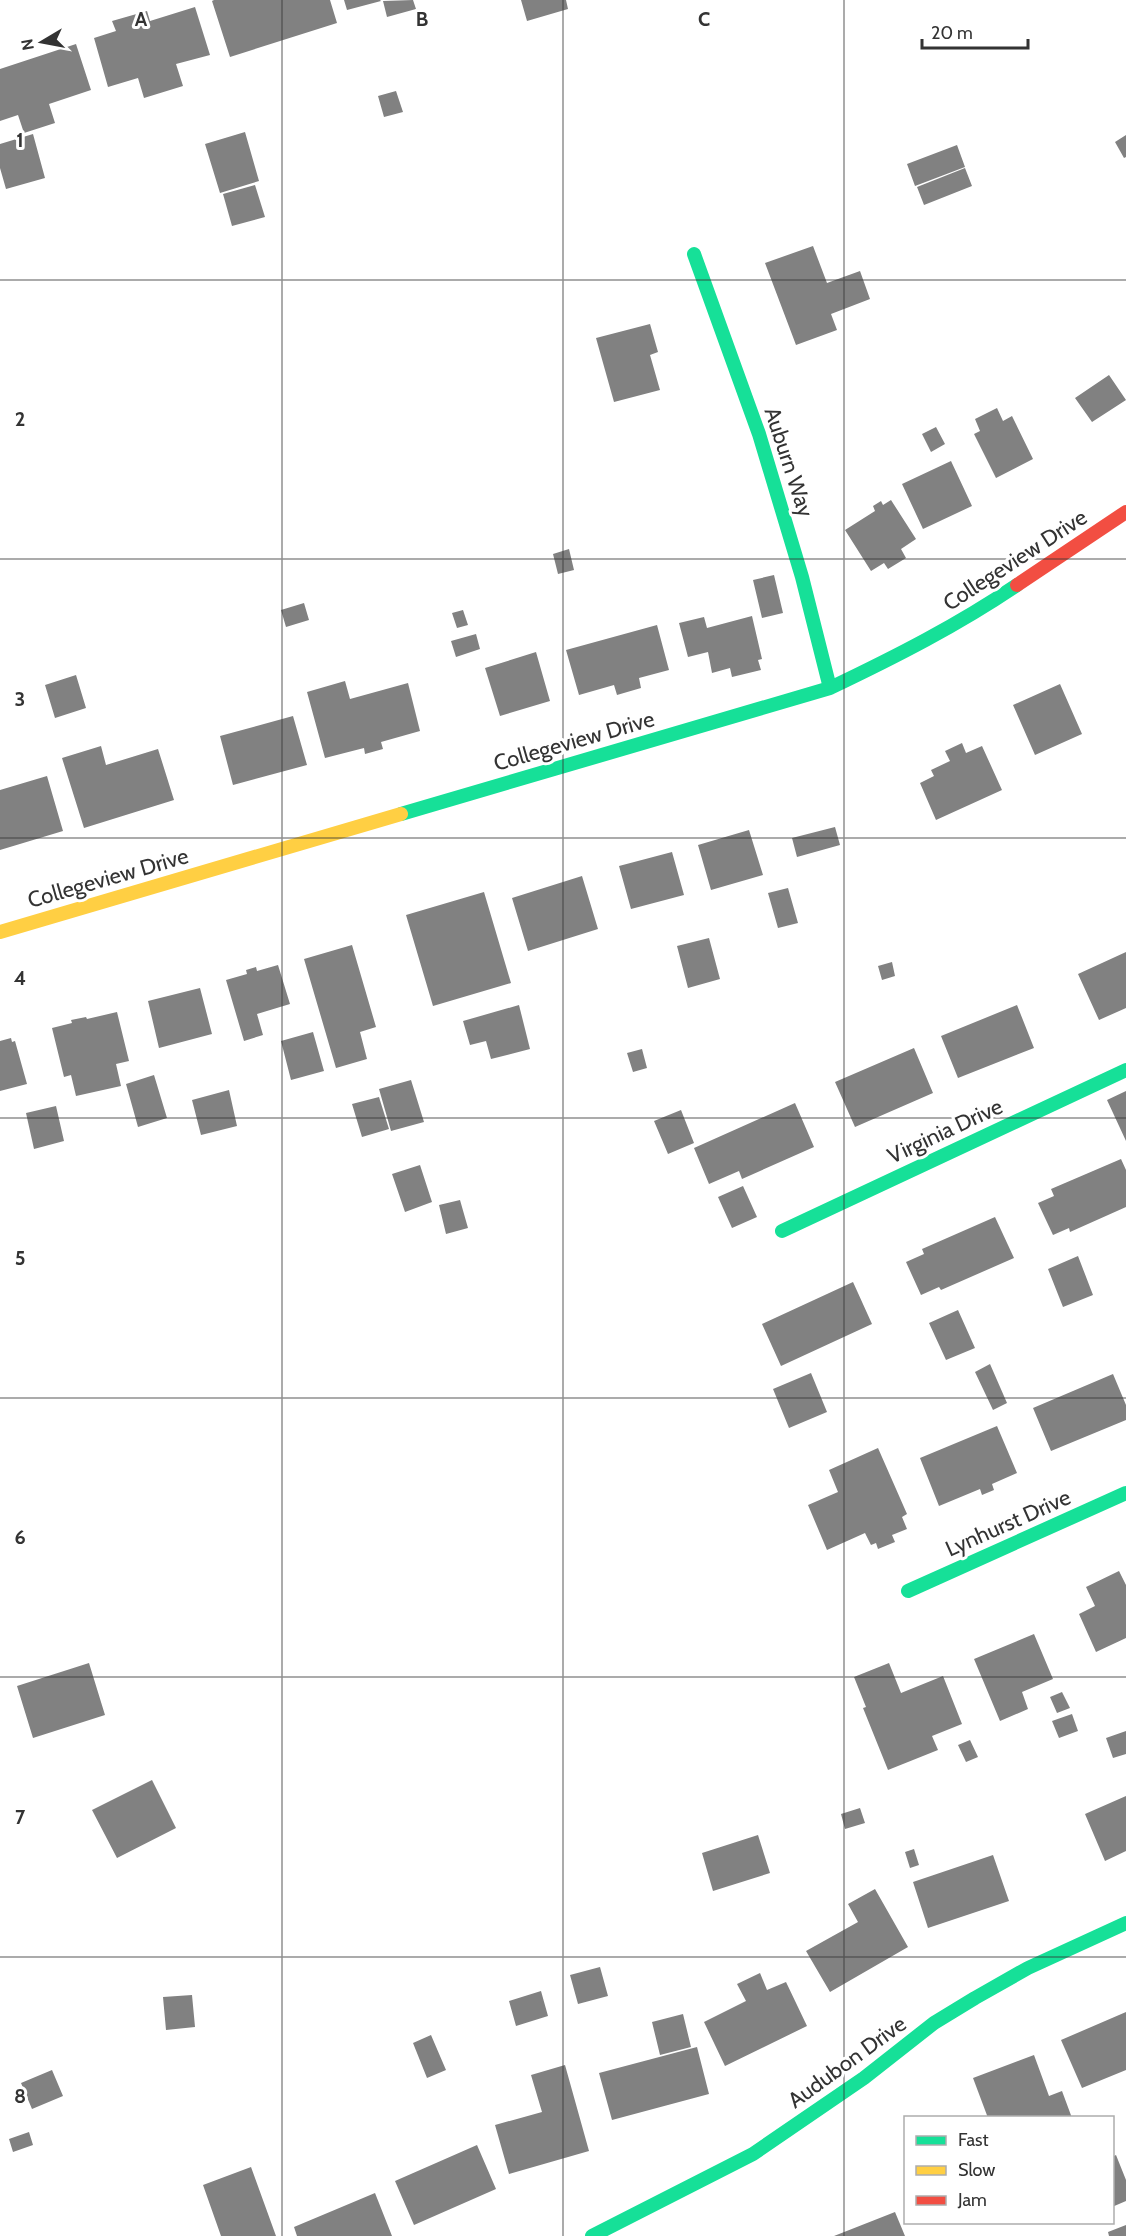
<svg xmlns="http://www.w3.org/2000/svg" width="1126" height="2236" font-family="Cabin,sans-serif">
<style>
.building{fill:#818181}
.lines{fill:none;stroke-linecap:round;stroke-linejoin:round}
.fast{stroke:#16e098;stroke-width:14}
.slow{stroke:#ffcf43;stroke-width:14}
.jam{stroke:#f24e42;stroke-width:14}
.grid{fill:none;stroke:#333;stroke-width:1.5;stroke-opacity:0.55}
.labels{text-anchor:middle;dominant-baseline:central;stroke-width:6;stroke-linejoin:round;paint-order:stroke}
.street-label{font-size:22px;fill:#333;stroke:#fff}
.grid-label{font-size:20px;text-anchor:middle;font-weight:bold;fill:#333;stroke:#fff;stroke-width:6;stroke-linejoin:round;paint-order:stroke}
</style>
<rect width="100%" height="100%" fill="#fff"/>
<path class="building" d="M 214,0 L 330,0 L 337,23 L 230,57 L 212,1 Z
M 344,0 L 380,0 L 381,1 L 347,10 Z
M 413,0 L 416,9 L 387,17 L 383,1 Z
M 521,0 L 566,0 L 568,9 L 527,21 Z
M 195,7 L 210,55 L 176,64 L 183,86 L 144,98 L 138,78 L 108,87 L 94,38 L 116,31 L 112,21 L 147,11 L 150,21 Z
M 76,44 L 91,90 L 49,104 L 55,123 L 24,133 L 18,115 L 0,121 L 0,69 Z
M 396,91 L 403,112 L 384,117 L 378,96 Z
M 245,132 L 259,181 L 220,193 L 205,144 Z
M 33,134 L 45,178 L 6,189 L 0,168 L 0,144 Z
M 1126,135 L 1126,157 L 1124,158 L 1115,142 Z
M 957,145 L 965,167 L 915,186 L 907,164 Z
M 965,168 L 972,186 L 924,205 L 917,187 Z
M 255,185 L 265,217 L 232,226 L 223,194 Z
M 813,246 L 827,283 L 860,271 L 870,299 L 831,314 L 837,330 L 796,345 L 765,263 Z
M 650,324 L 658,352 L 650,355 L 660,390 L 614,402 L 596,338 Z
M 1109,375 L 1126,400 L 1092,422 L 1075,398 Z
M 997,408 L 1003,421 L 1012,416 L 1033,459 L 996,478 L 974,434 L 980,431 L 975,419 Z
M 936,427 L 945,444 L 931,452 L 922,434 Z
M 951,461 L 972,506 L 923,529 L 902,484 Z
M 891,500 L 916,539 L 901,549 L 906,558 L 888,569 L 884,563 L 871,571 L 845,530 L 875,511 L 873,506 L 881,501 L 883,505 Z
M 569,549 L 574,570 L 558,574 L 553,554 Z
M 774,575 L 783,613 L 762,618 L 753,580 Z
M 304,603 L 309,620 L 286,627 L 281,610 Z
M 463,610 L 468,625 L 457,628 L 452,613 Z
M 752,616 L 762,659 L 758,660 L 761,670 L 732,677 L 730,668 L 712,673 L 708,652 L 688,657 L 679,623 L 704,617 L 707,628 Z
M 657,625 L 669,670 L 639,678 L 641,688 L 617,695 L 614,685 L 579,695 L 566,650 Z
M 476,634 L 480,649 L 456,657 L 451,641 Z
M 536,652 L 550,701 L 500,716 L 485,668 Z
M 76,675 L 86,708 L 55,718 L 45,685 Z
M 345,681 L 350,699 L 408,683 L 420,731 L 381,742 L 383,749 L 365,754 L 364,748 L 325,758 L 307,692 Z
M 1060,684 L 1082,734 L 1035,755 L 1013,705 Z
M 293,716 L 307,765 L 233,785 L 220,736 Z
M 962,743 L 966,753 L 982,746 L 1002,790 L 936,820 L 920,783 L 934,776 L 931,770 L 950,761 L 945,751 Z
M 101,746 L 106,765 L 158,749 L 174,800 L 84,828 L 62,758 Z
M 47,776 L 63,831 L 0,850 L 0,790 Z
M 835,827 L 840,845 L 797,857 L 792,838 Z
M 749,830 L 763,875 L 711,890 L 698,845 Z
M 672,852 L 684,895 L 631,909 L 619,866 Z
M 582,876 L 598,929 L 528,951 L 512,898 Z
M 788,888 L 798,923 L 778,928 L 768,893 Z
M 484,892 L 511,983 L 433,1006 L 406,915 Z
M 709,938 L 720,979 L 688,988 L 677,946 Z
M 352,945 L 376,1027 L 360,1032 L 367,1059 L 336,1068 L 304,959 Z
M 1126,952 L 1126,1008 L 1099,1020 L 1078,974 Z
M 892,962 L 895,976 L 882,980 L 878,966 Z
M 278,965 L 290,1004 L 257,1014 L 263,1035 L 244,1041 L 226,980 L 247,974 L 246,970 L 256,967 L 257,971 Z
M 200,988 L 212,1034 L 159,1048 L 148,1001 Z
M 519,1005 L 530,1049 L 491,1059 L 486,1041 L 470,1045 L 463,1021 Z
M 1017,1005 L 1034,1048 L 958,1078 L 941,1036 Z
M 117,1012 L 129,1061 L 116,1064 L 121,1086 L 76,1096 L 71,1075 L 64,1077 L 52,1028 L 72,1023 L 71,1020 L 86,1017 L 87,1019 Z
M 313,1032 L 324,1071 L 291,1080 L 281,1041 Z
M 11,1038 L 12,1042 L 15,1041 L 27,1084 L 0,1091 L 0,1041 Z
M 914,1048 L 933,1093 L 855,1127 L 835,1082 Z
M 642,1049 L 647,1068 L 633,1072 L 627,1053 Z
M 154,1075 L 167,1118 L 138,1127 L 126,1084 Z
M 411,1080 L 424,1122 L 391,1131 L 379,1089 Z
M 229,1090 L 237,1126 L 201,1135 L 192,1100 Z
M 1126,1091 L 1126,1141 L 1107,1100 Z
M 379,1097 L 389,1129 L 362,1137 L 352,1104 Z
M 795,1103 L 814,1147 L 742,1179 L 739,1171 L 709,1184 L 694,1148 Z
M 56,1106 L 64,1141 L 34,1149 L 26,1113 Z
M 681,1110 L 694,1143 L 668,1154 L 654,1121 Z
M 1121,1159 L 1126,1170 L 1126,1207 L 1070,1232 L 1069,1228 L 1053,1235 L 1038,1203 L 1054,1196 L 1051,1189 Z
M 420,1165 L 432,1202 L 405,1212 L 392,1174 Z
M 743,1186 L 757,1217 L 732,1228 L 718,1197 Z
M 460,1200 L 468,1228 L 446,1234 L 439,1205 Z
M 995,1217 L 1014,1258 L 941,1290 L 939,1287 L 921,1295 L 906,1262 L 924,1254 L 922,1249 Z
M 1078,1256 L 1093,1295 L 1063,1307 L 1048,1269 Z
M 853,1282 L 872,1324 L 781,1366 L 762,1324 Z
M 958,1310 L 975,1348 L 946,1360 L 929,1323 Z
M 990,1364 L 1007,1403 L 993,1410 L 975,1372 Z
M 811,1373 L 827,1412 L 789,1428 L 773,1389 Z
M 1113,1374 L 1126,1405 L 1126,1420 L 1051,1451 L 1033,1408 Z
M 997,1426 L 1017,1473 L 992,1484 L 994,1490 L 982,1495 L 980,1489 L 939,1506 L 920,1458 Z
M 878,1448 L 907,1514 L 902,1517 L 907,1529 L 892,1535 L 895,1542 L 878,1549 L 876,1543 L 871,1545 L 865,1533 L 827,1550 L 808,1505 L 838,1492 L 829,1470 Z
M 1119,1571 L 1126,1585 L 1126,1638 L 1096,1652 L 1079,1614 L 1095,1606 L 1086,1587 Z
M 1034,1634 L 1053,1679 L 1022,1692 L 1028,1709 L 1000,1721 L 974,1659 Z
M 89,1663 L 105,1715 L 33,1738 L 17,1686 Z
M 889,1663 L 901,1693 L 943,1676 L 962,1724 L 932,1736 L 938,1750 L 888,1770 L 863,1708 L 866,1707 L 854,1677 Z
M 1062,1692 L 1070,1708 L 1057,1713 L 1050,1697 Z
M 1072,1714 L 1078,1731 L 1059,1738 L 1052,1721 Z
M 1126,1731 L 1126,1754 L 1113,1758 L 1106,1738 Z
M 970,1740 L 978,1757 L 966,1762 L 958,1745 Z
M 152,1780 L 176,1828 L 117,1858 L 92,1810 Z
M 1126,1796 L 1126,1851 L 1105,1861 L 1085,1814 Z
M 860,1808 L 865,1823 L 845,1829 L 841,1814 Z
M 758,1835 L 770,1873 L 713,1891 L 702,1853 Z
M 914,1849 L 919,1865 L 910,1868 L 905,1852 Z
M 993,1855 L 1009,1901 L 928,1928 L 913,1882 Z
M 875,1889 L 908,1947 L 830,1992 L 806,1951 L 858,1922 L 848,1904 Z
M 600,1967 L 608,1996 L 578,2004 L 570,1975 Z
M 760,1973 L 767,1990 L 786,1982 L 807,2026 L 725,2066 L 704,2022 L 746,2001 L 737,1984 Z
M 541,1991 L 548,2016 L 516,2026 L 509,2001 Z
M 192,1995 L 195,2027 L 166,2030 L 163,1997 Z
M 1126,2012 L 1126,2070 L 1082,2088 L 1061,2040 Z
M 683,2014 L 691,2047 L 660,2055 L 652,2022 Z
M 431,2035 L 446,2070 L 427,2078 L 413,2043 Z
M 697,2047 L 709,2094 L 612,2120 L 599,2073 Z
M 1034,2055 L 1049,2096 L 1062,2091 L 1072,2118 L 988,2118 L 973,2078 Z
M 565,2065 L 589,2151 L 509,2174 L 495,2125 L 542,2112 L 531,2075 Z
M 52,2070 L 63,2096 L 32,2109 L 21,2083 Z
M 29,2132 L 33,2145 L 13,2152 L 9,2139 Z
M 477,2145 L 496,2189 L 414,2225 L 395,2181 Z
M 1116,2155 L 1126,2180 L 1126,2201 L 1112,2207 L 1112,2157 Z
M 251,2167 L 276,2236 L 221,2236 L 203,2185 Z
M 375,2193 L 392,2236 L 297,2236 L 294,2227 Z
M 895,2212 L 905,2236 L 834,2236 Z
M 1126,2225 L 1126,2236 L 1109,2236 L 1108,2232 Z"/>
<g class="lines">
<path class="fast" d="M 694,254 L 759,434 L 802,577 L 830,688
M 401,814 L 830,688 C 895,657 958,625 1017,585
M 782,1231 L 1126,1070
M 908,1591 L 1126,1493
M 592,2236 L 753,2154 L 864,2078 L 934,2023 L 975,1998 L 1028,1968 L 1126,1923"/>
<path class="slow" d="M 0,932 L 401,814"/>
<path class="jam" d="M 1017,585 L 1126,512"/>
</g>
<path class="grid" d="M 282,0 L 282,2236M 563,0 L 563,2236M 844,0 L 844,2236M 0,280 L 1126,280M 0,559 L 1126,559M 0,838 L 1126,838M 0,1118 L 1126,1118M 0,1398 L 1126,1398M 0,1677 L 1126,1677M 0,1957 L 1126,1957"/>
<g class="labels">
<g class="street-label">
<text transform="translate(789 462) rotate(72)">Auburn Way</text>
<text transform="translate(1015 560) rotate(-33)">Collegeview Drive</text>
<text transform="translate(574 741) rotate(-16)">Collegeview Drive</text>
<text transform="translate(108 878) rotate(-16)">Collegeview Drive</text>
<text transform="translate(945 1131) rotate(-25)">Virginia Drive</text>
<text transform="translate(1008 1523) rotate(-24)">Lynhurst Drive</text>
<text transform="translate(847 2062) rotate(-36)">Audubon Drive</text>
</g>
</g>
<g class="grid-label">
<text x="141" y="26">A</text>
<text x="422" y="26">B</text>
<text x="704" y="26">C</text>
<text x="20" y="147">1</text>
<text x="20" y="426">2</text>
<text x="20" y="706">3</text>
<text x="20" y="985">4</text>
<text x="20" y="1265">5</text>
<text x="20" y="1544">6</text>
<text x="20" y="1824">7</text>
<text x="20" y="2103">8</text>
</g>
<rect x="904" y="2116" width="210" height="108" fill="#ffffff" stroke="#adadad" stroke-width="1.5"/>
<rect x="916" y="2136" width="30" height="9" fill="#16e098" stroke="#adadad" stroke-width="1.5"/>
<text x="958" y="2146" font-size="18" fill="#333333">Fast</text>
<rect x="916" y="2166" width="30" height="9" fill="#ffcf43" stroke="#adadad" stroke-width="1.5"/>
<text x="958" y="2176" font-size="18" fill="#333333">Slow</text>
<rect x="916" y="2196" width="30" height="9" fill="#f24e42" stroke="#adadad" stroke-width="1.5"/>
<text x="958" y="2206" font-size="18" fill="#333333">Jam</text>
<g transform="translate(42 42) rotate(260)" stroke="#ffffff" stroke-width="4.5" paint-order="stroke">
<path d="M0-4.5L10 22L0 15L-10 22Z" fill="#333333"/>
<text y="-9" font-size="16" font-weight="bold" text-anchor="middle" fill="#333333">N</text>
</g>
<path d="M922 39v9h106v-9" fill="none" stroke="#333333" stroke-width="3"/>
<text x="931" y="39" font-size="18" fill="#333333" stroke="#ffffff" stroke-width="4.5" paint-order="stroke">20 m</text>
</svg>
